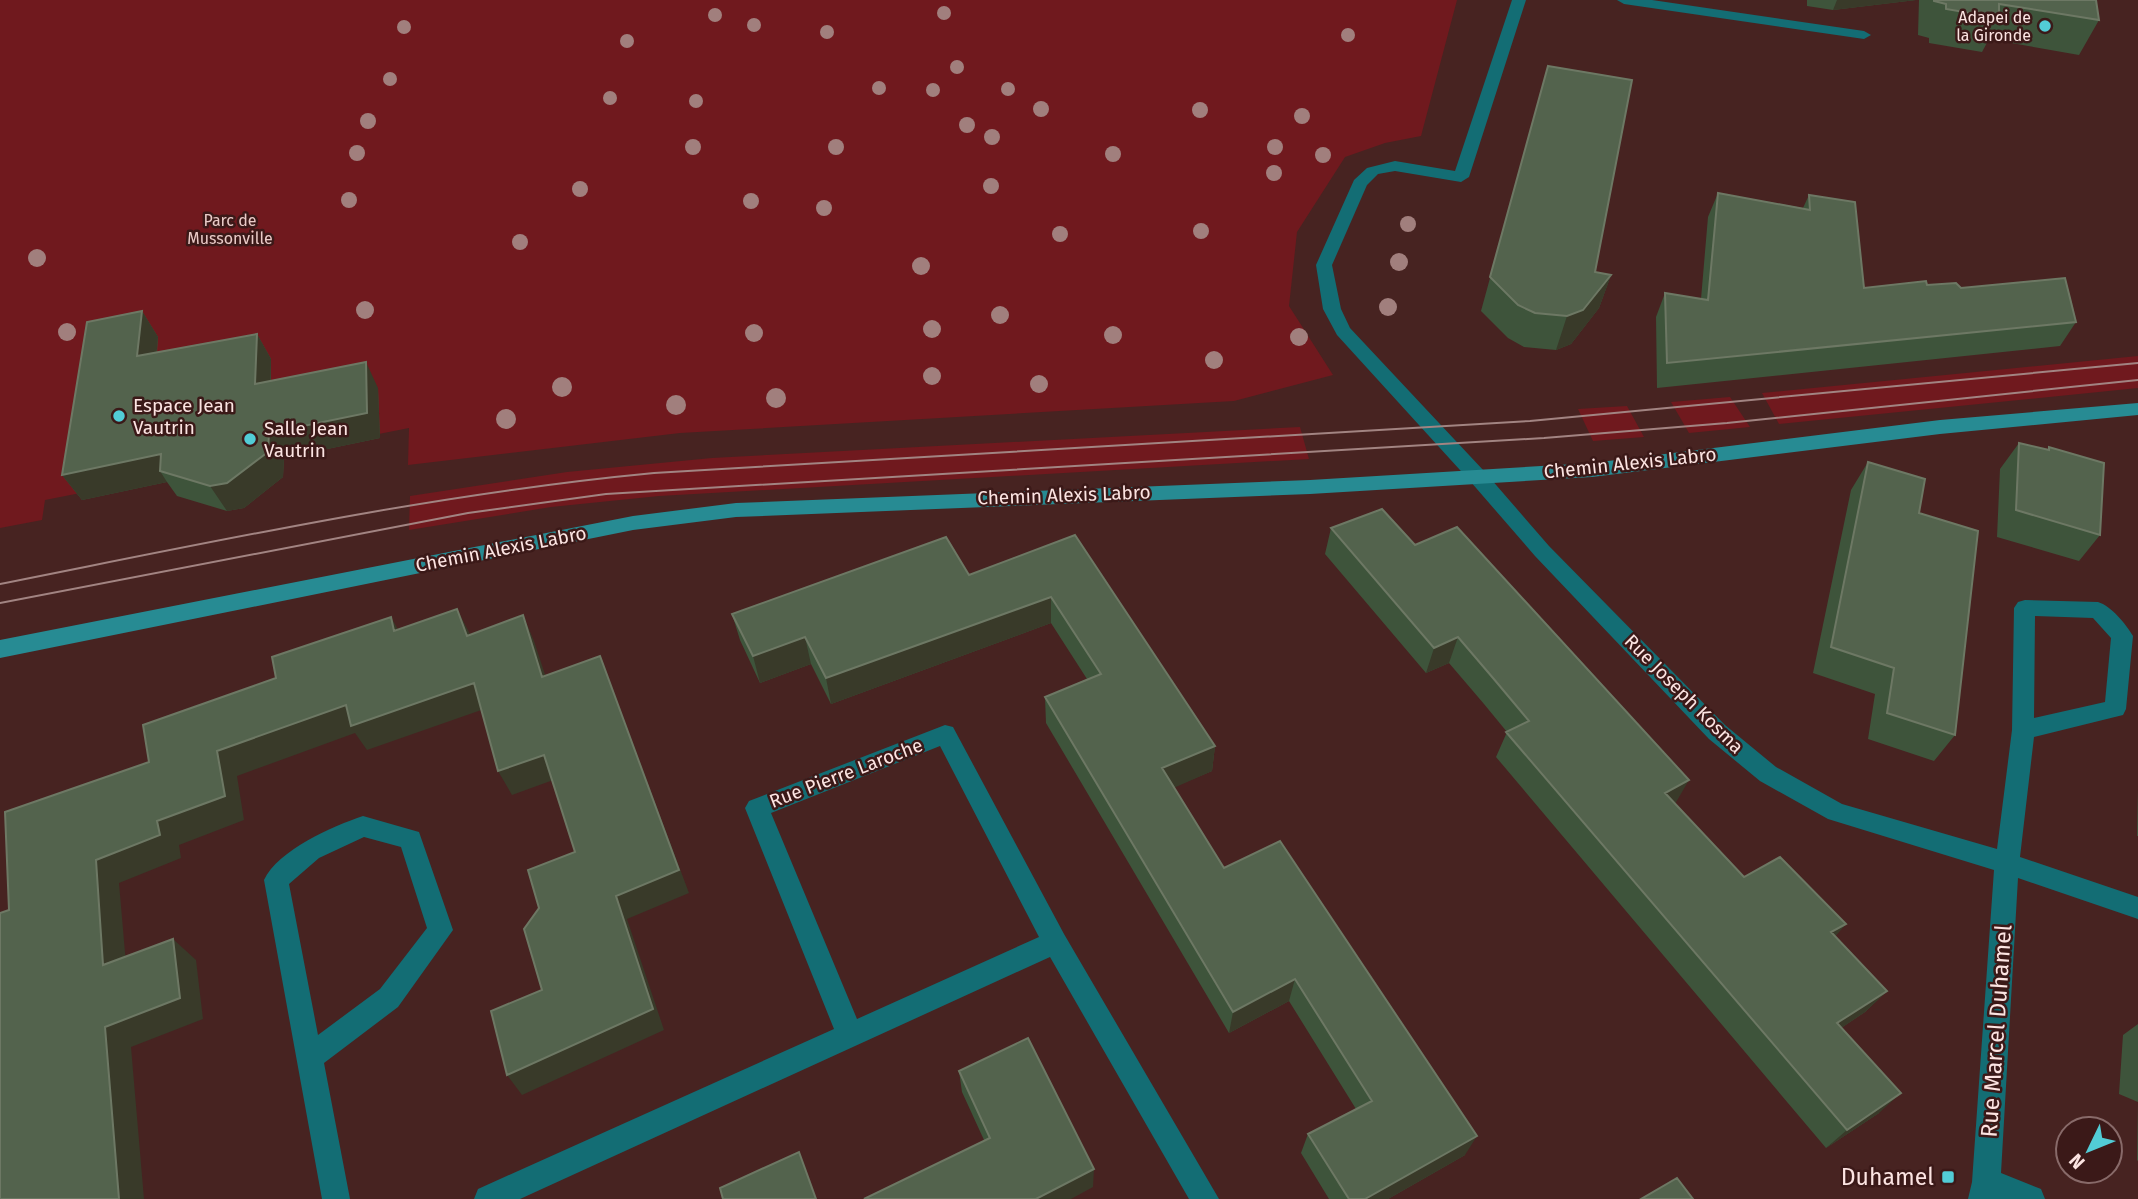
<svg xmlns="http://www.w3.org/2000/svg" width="2138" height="1199" font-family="'Fira Sans',sans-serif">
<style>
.green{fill:#70191e}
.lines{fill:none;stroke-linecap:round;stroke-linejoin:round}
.lane{fill:#136d74;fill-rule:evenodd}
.street{fill:#136d74;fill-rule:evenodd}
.secondary{fill:#278b93;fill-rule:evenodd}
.tram{stroke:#a28482;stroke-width:2}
.tree{fill:#a17f7d}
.wall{fill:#3e543b}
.shaded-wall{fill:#393a29}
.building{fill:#53634d;stroke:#6d7864;stroke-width:2}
.poi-dot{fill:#52ccd6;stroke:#3b1918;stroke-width:2.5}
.labels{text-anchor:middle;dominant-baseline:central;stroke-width:5;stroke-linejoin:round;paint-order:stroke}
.far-poi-label{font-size:16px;fill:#fce4e2;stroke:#3b1918;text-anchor:end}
.far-park-label{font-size:16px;fill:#ebcbc8;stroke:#3b1918}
.poi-label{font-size:19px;fill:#fce4e2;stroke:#3b1918;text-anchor:start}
.street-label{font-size:19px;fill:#fce4e2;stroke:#3b1918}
.near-street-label{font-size:23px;fill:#fce4e2;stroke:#3b1918}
.near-poi-label{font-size:23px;fill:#fce4e2;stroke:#3b1918;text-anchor:end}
</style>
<rect width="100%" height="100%" fill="#472321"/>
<path class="green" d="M 0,0 L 1457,0 L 1421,136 L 1385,143 L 1345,157 L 1297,232 L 1289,306 L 1333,375 L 1234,401 L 680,433 L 408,465 L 409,428 L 45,500 L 42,520 L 0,528 Z
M 2138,356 L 2138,388 L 1779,424 L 1762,393 Z
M 1730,397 L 1750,427 L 1689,433 L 1671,402 Z
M 1627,406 L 1644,437 L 1593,441 L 1578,409 Z
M 1300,427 L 1309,459 L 659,496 L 551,507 L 409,530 L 410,496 L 567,472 L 712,458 Z"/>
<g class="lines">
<path class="lane" d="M 1512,0 L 1526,0 L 1469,177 L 1461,182 L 1395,171 L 1378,174 L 1367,185 L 1332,265 L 1341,309 L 1350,328 L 1484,471 L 1487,476 L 1484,481 L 1470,481 L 1337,335 L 1323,309 L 1316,265 L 1354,180 L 1367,168 L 1395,161 L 1455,171 Z
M 1617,0 L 1652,0 L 1864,31 L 1871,35 L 1864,39 L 1624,4 Z"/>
<path class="street" d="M 1477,469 L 1484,471 L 1549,546 L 1725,725 L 1776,767 L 1842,804 L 1997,849 L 2012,730 L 2014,608 L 2018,602 L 2025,600 L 2098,602 C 2111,606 2126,624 2133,636 L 2126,709 L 2123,715 L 2034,737 L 2020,857 L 2138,897 L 2138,919 L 2018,878 L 2001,1173 L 2041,1189 L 2045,1199 L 1968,1199 L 1972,1182 L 1994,870 L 1828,819 L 1760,781 L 1709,739 L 1535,556 L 1470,481 L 1467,476 L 1470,471 ZM 2035,616 L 2093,618 L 2111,638 L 2105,702 L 2034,718 Z
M 945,725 L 953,727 L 1064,934 L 1219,1199 L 1189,1199 L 1050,957 L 520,1199 L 474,1199 L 478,1189 L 834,1029 L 745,808 L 749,801 ZM 940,746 L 1039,937 L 857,1019 L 771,813 Z
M 363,816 L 419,832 L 453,930 L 398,1007 L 324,1063 L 350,1199 L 322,1199 L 264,880 C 278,850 333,826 363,816 ZM 364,837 L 401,847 L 427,928 L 380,989 L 318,1035 L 289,884 L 319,858 Z"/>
<path class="secondary" d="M 2138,403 L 2138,415 L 1940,434 L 1592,477 L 1310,494 L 736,517 L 633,530 L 0,658 L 0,640 L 633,516 L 736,503 L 1310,480 L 1592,463 L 1940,420 Z"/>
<path class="tram" d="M 0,584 C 217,541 433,494 654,473 L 1530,421 L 2138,363
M 0,603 L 468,513 L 606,494 L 1544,438 L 1727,423 L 2138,380"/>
</g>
<g class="tree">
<circle cx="944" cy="13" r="7"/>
<circle cx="715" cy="15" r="7"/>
<circle cx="754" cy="25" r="7"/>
<circle cx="404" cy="27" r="7"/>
<circle cx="827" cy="32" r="7"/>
<circle cx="1348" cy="35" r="7"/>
<circle cx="627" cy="41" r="7"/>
<circle cx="957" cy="67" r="7"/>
<circle cx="390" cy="79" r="7"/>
<circle cx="879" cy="88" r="7"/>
<circle cx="1008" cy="89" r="7"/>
<circle cx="933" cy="90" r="7"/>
<circle cx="610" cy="98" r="7"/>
<circle cx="696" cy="101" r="7"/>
<circle cx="1041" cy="109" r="8"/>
<circle cx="1200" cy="110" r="8"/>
<circle cx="1302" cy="116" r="8"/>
<circle cx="368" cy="121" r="8"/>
<circle cx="967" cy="125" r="8"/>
<circle cx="992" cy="137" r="8"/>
<circle cx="693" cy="147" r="8"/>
<circle cx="836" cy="147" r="8"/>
<circle cx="1275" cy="147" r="8"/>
<circle cx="357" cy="153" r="8"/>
<circle cx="1113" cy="154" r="8"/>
<circle cx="1323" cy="155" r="8"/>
<circle cx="1274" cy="173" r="8"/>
<circle cx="991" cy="186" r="8"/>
<circle cx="580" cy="189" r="8"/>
<circle cx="349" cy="200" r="8"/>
<circle cx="751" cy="201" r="8"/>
<circle cx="824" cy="208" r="8"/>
<circle cx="1408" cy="224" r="8"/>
<circle cx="1201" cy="231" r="8"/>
<circle cx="1060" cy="234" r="8"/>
<circle cx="520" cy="242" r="8"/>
<circle cx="37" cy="258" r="9"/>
<circle cx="1399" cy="262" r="9"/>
<circle cx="921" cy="266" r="9"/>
<circle cx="1388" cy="307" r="9"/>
<circle cx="365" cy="310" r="9"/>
<circle cx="1000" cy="315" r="9"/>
<circle cx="932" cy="329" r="9"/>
<circle cx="67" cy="332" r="9"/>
<circle cx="754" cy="333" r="9"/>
<circle cx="1113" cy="335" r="9"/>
<circle cx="1299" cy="337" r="9"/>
<circle cx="1214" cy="360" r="9"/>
<circle cx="932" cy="376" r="9"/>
<circle cx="1039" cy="384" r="9"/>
<circle cx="562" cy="387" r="10"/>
<circle cx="776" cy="398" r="10"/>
<circle cx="676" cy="405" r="10"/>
<circle cx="506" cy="419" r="10"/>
</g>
<path class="wall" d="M 1807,0 L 1916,0 L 1833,10 L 1807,6 Z
M 1919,0 L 2096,0 L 2099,20 L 2079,55 L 1989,39 L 1982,52 L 1929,43 L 1929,38 L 1918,35 Z
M 1548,66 L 1595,272 L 1611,275 L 1599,308 L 1571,344 L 1556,350 L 1524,347 L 1508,338 L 1481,311 Z
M 1718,193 L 1803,208 L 1809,195 L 1864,288 L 1927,285 L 1961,288 L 2076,322 L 2060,346 L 1657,388 L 1656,317 L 1665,293 L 1701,299 L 1708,217 Z
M 142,311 L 158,337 L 157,352 L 257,334 L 271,359 L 271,381 L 378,388 L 380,438 L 284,458 L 283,477 L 244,508 L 227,511 L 177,496 L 167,482 L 82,500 L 62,475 Z
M 2019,443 L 2047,450 L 2049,447 L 2100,535 L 2079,561 L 1997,537 L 2000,469 Z
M 1868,462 L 1919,513 L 1955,735 L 1934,761 L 1868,739 L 1875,694 L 1813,673 L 1851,490 Z
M 1331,528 L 1415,545 L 1675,804 L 1744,877 L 1846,924 L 1835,936 L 1887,991 L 1865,1012 L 1841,1028 L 1879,1113 L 1826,1148 L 1496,757 L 1507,732 L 1484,704 L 1449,663 L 1426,673 L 1325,554 Z
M 1075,535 L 1215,746 L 1212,771 L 1174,787 L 1224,868 L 1465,1155 L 1388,1199 L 1329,1199 L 1301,1153 L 1308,1134 L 1356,1109 L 1289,1001 L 1229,1033 L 1046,723 L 1045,697 L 1087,679 L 1051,623 L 831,704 L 811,664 L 760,683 L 740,640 L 732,614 L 969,575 Z
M 2138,789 L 2138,836 L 2137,836 Z
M 2138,1024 L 2138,1161 L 2137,1160 L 2138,1102 L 2119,1094 L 2123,1035 Z
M 959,1071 L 1093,1187 L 984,1140 L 962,1092 Z"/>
<path class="shaded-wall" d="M 1837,0 L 1916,0 L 1833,10 Z
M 1611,275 L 1599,308 L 1571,344 L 1556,350 L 1567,316 Z
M 142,311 L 158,337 L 154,381 L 137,356 Z
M 257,334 L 271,359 L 270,410 L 255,384 Z
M 366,362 L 378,388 L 380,438 L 284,458 L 283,477 L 244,508 L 227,511 L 210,486 L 269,433 Z
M 161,454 L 160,471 L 167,482 L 82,500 L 62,475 Z
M 1051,597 L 1051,623 L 831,704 L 826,678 Z
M 457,609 L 470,634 L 467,636 Z
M 523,615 L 534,641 L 554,702 L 542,677 Z
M 391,617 L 405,642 L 394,631 Z
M 805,637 L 811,664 L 760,683 L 753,656 Z
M 1458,637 L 1449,663 L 1426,673 L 1434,648 Z
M 600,656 L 689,893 L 627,919 L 664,1030 L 522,1095 L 507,1075 L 616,896 Z
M 474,683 L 487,708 L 367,750 L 355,733 L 237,776 L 244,820 L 179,845 L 181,858 L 119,883 L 128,987 L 103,965 L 96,860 L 217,751 L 346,705 Z
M 1215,746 L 1212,771 L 1160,794 L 1162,768 Z
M 544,755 L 556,779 L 512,795 L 498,771 Z
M 1689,780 L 1675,804 L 1665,793 Z
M 1846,924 L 1826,946 L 1831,932 Z
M 173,939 L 196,960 L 203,1019 L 131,1047 L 144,1199 L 119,1199 L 105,1027 Z
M 1295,979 L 1289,1001 L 1229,1033 L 1233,1012 Z
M 1887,991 L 1865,1012 L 1817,1044 L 1837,1023 Z
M 1901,1093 L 1879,1113 L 1826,1148 L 1847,1130 Z
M 1477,1136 L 1465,1155 L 1388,1199 L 1365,1199 Z
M 1094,1169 L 1093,1187 L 1071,1199 L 1036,1199 Z"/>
<path class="building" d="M 1934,0 L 2096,0 L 2099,20 L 1999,4 L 1999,18 L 1946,9 L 1946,4 L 1934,1 Z
M 1548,66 L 1632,80 L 1595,272 L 1611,275 L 1583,310 L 1567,316 L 1535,313 L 1518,305 L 1490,277 Z
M 1718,193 L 1810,210 L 1809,195 L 1855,202 L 1864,288 L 1926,281 L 1927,285 L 1956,283 L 1961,288 L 2065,278 L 2076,322 L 1667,363 L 1665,293 L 1708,300 Z
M 142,311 L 137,356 L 257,334 L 255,384 L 366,362 L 367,413 L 269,433 L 268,452 L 227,483 L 210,486 L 160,471 L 161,454 L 62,475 L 87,322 Z
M 2019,443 L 2049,450 L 2049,447 L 2104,463 L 2100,535 L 2016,510 Z
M 1868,462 L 1925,479 L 1919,513 L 1978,531 L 1955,735 L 1887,713 L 1894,668 L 1831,647 Z
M 1382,509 L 1415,545 L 1457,527 L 1689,780 L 1665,793 L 1744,877 L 1780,857 L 1846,924 L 1831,932 L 1887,991 L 1837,1023 L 1901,1093 L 1847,1130 L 1506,732 L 1529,721 L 1493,678 L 1458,637 L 1434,648 L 1331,528 Z
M 1075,535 L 1215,746 L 1162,768 L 1224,868 L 1280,841 L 1477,1136 L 1365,1199 L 1349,1199 L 1308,1134 L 1372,1101 L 1295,979 L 1233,1012 L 1045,697 L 1101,674 L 1051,597 L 826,678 L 805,637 L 753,656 L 732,614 L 946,537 L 969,575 Z
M 457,609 L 467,636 L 523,615 L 542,677 L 600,656 L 679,870 L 616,896 L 653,1009 L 507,1075 L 491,1011 L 542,990 L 524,929 L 539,908 L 528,870 L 575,852 L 544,755 L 498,771 L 474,683 L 351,726 L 346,705 L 217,751 L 225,796 L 157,821 L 160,835 L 96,860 L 103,965 L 173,939 L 180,998 L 105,1027 L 119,1199 L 0,1199 L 0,913 L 9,910 L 5,812 L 149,762 L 143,725 L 276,678 L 272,657 L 391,617 L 394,631 Z
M 1028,1038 L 1094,1169 L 1036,1199 L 864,1199 L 990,1138 L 959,1071 Z
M 799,1152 L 816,1199 L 723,1199 L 720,1188 Z
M 1677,1178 L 1693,1199 L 1641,1199 Z"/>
<g class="poi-dot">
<circle cx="2045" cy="26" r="7"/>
<circle cx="119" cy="416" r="7"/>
<circle cx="250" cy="439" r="7"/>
<rect x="1941" y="1170" width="14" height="14" rx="3.5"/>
</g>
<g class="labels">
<g class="far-poi-label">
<text x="2031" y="17">Adapei de<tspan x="2031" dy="18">la Gironde</tspan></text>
</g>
<g class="far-park-label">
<text x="230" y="220">Parc de<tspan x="230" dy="18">Mussonville</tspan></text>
</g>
<g class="poi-label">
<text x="133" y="405">Espace Jean<tspan x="133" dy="22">Vautrin</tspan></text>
<text x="264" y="428">Salle Jean<tspan x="264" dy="22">Vautrin</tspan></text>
</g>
<g class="street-label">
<text transform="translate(1630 463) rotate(-6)">Chemin Alexis Labro</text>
<text transform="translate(1064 495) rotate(-2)">Chemin Alexis Labro</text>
<text transform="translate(501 549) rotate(-11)">Chemin Alexis Labro</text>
<text transform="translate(1684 694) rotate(45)">Rue Joseph Kosma</text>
<text transform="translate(846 773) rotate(-21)">Rue Pierre Laroche</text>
</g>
<g class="near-street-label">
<text transform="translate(1996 1031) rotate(-86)">Rue Marcel Duhamel</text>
</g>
<g class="near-poi-label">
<text x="1934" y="1177">Duhamel</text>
</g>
</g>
<g transform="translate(2089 1150) rotate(227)"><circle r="33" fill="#3b1918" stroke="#886a69" stroke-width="2"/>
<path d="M0-5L12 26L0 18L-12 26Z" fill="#52ccd6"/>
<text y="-10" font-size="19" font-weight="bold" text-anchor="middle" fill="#fce4e2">N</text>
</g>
</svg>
